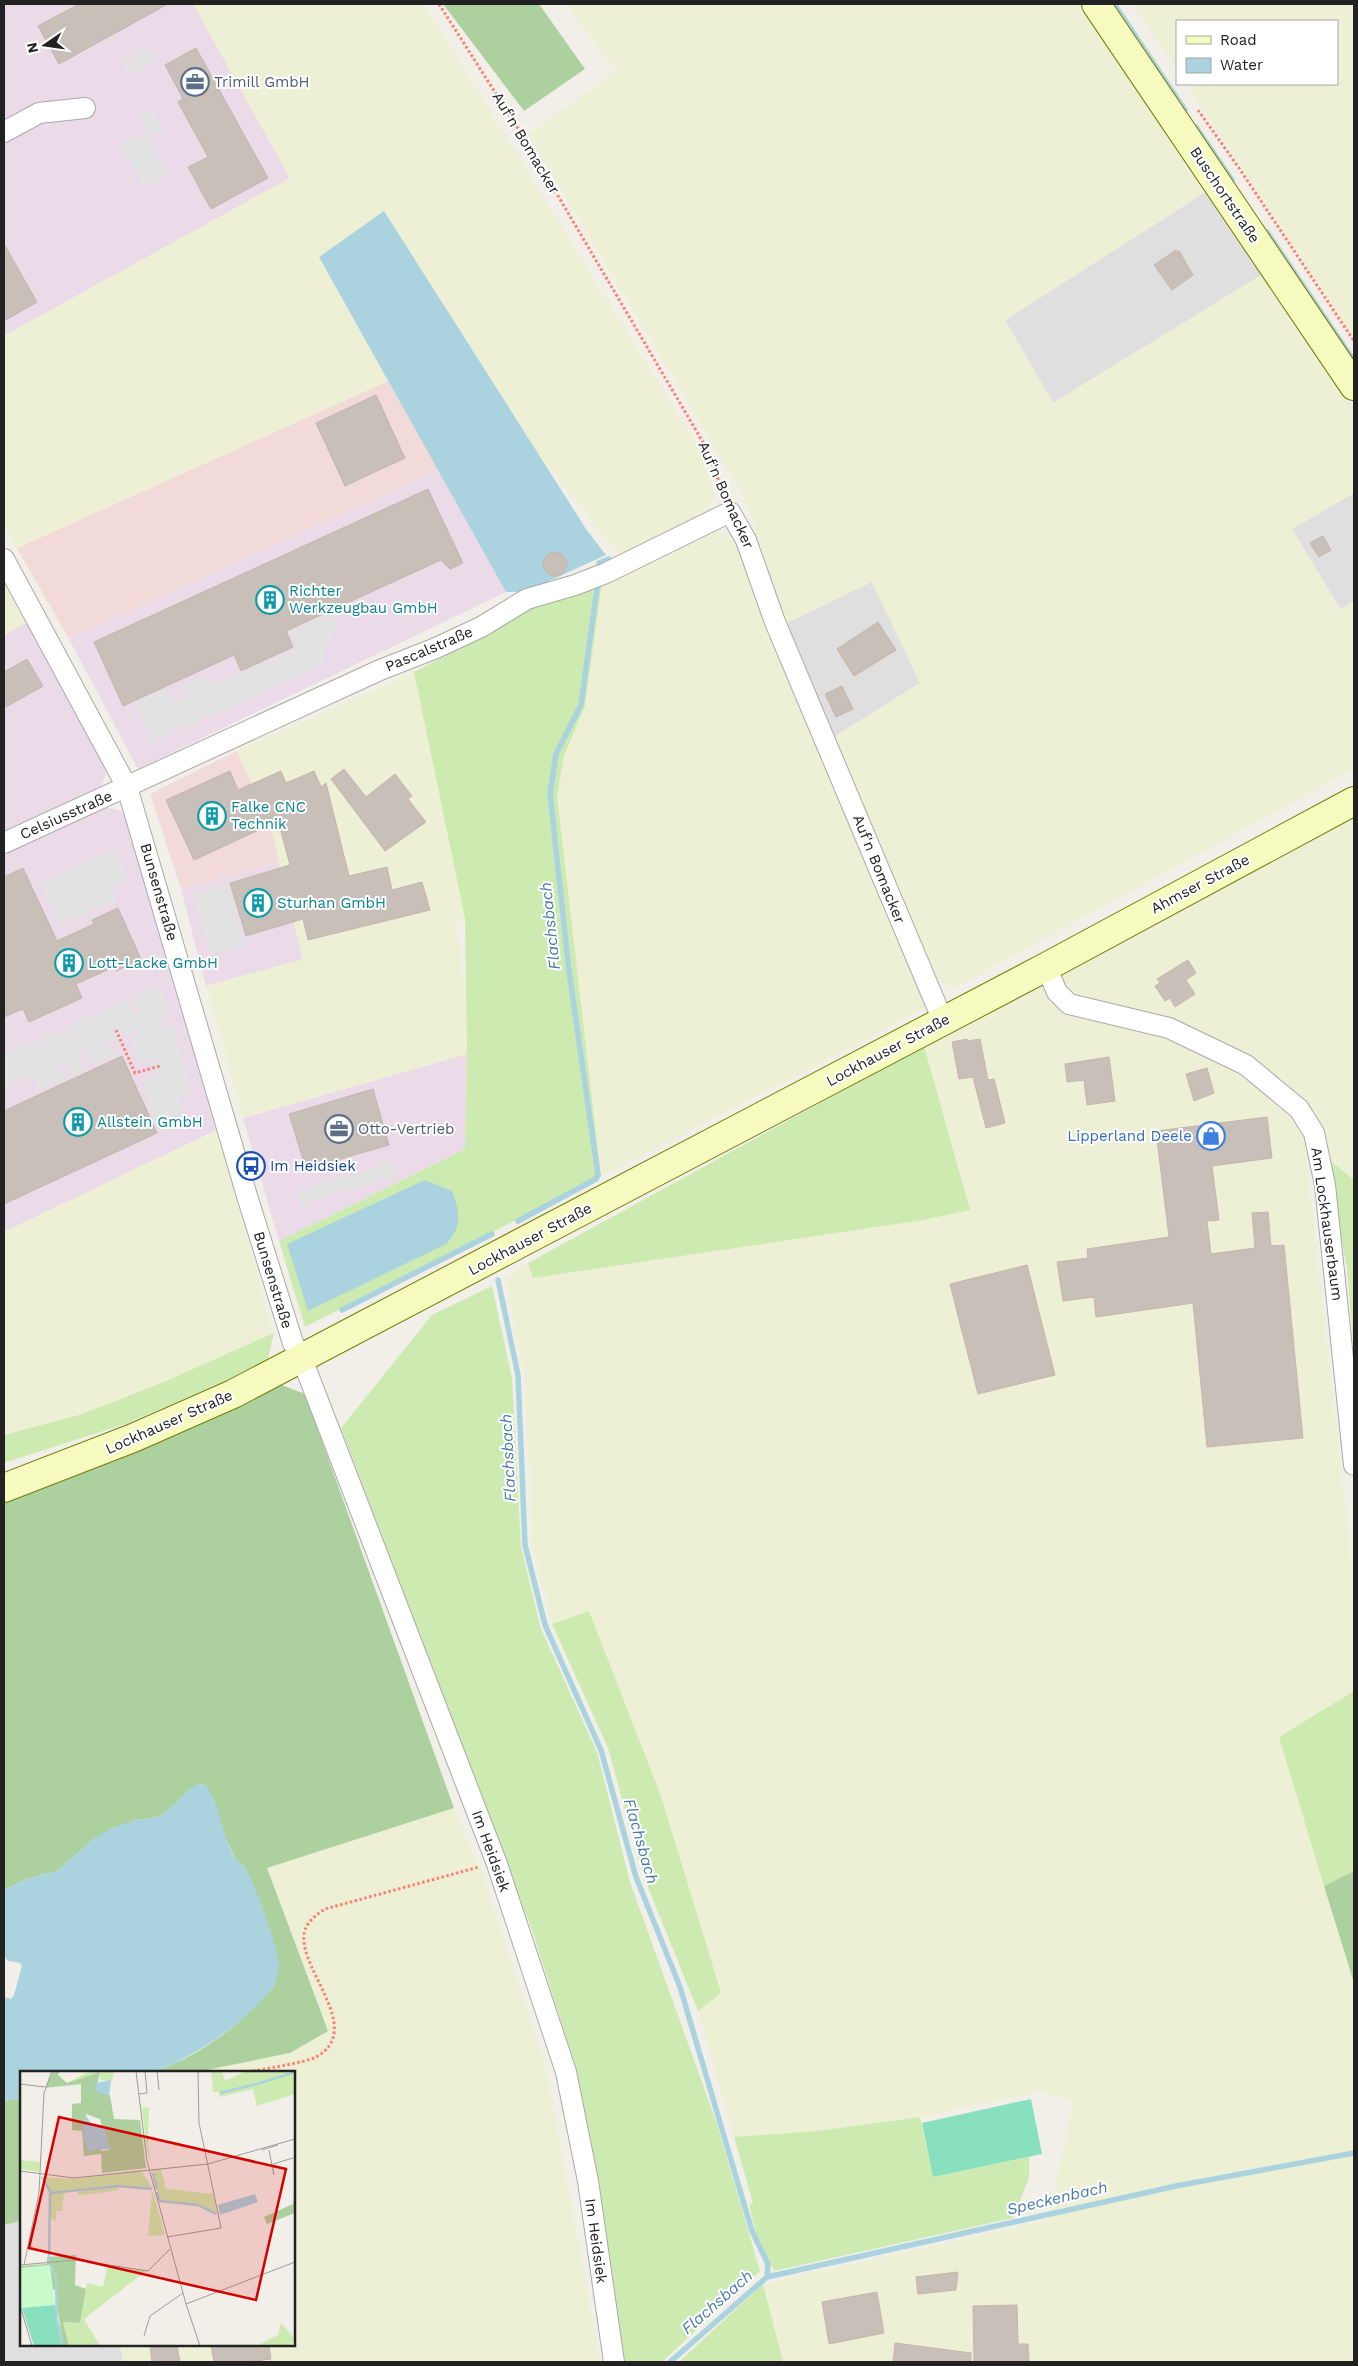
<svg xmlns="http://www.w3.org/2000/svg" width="1358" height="2366" font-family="'Work Sans',sans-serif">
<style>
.residential{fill:#e0dfdf}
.commercial{fill:#f2dad9}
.industrial{fill:#ebdbe8}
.farmland{fill:#eef0d5}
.grass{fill:#cdebb0}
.forest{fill:#add19e}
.pitch{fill:#88e0be}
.parking{fill:#e2e2e2}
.water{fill:#aad3df}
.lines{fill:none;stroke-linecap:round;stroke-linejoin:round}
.stream{stroke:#aad3df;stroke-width:5.5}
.building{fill:#c7bfb8;stroke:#c4b6ab}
.street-casing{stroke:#a9a9a9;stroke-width:22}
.secondary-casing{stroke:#707d05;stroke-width:30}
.path{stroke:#fa8072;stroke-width:3;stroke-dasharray:2.5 2.5;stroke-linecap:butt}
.street{stroke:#fff;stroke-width:20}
.secondary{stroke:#f7fabf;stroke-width:28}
.labels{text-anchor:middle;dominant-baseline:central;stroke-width:4;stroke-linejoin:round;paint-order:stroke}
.service-label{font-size:15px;fill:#4e5e75;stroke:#fff;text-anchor:start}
.street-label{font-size:15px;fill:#222;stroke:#fff}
.culture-label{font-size:15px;fill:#0d838f;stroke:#fff;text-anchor:start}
.shop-label{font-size:15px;fill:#366cbe;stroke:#fff;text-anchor:end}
.transit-label{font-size:15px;fill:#164399;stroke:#fff;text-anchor:start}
.water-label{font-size:16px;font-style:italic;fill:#4a7aab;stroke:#fff}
.inset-river{fill:none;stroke:#aad3df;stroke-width:2.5}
.inset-road{fill:none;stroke:#9f9d99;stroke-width:1}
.view{fill:#d40000;fill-opacity:0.15;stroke:#d40000;stroke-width:2.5}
.inset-edge{fill:none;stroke:#222;stroke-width:2.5}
</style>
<rect width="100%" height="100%" fill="#f2efe9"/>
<path class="residential" d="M 1207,191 L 1263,274 L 1053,403 L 1005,320 Z
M 1354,493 L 1354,601 L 1341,610 L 1292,529 Z
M 872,581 L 920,683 L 834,737 L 785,624 Z
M 21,2221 L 21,2345 L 120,2345 L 123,2362 L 4,2362 L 4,2225 Z"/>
<path class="commercial" d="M 388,381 L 438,470 L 69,639 L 17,548 Z
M 237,751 L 271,828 L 279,862 L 181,889 L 150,794 Z"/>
<path class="industrial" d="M 4,4 L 194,4 L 290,178 L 4,336 Z
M 438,470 L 506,592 L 138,769 L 69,639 Z
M 28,622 L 107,771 L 100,790 L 4,833 L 4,635 Z
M 106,807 L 124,812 L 172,966 L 217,1130 L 4,1232 L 4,854 Z
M 279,862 L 303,960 L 206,986 L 181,889 Z
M 467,1054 L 465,1149 L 279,1241 L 243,1118 Z"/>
<path class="farmland" d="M 193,4 L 424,4 L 699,448 L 714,492 L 708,515 L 622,559 L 539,455 L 384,211 L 319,257 L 388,381 L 17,548 L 4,525 L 4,336 L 290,178 Z
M 566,4 L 1086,4 L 1207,191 L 1005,320 L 1053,403 L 1263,274 L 1354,410 L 1354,493 L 1292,529 L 1340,610 L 1354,601 L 1354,769 L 951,990 L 930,970 L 834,737 L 920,683 L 872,582 L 785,624 L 746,500 L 528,134 L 616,71 Z
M 1133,4 L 1354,4 L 1354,338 L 1186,84 L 1337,84 L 1337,21 L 1177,21 L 1177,70 Z
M 710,532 L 726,533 L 738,546 L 928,1007 L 601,1177 L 556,796 L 564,756 L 585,706 L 602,582 Z
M 4,579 L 28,622 L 4,635 Z
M 414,672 L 465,918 L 455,921 L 466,988 L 467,1054 L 243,1118 L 206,986 L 303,959 L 271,828 L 237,751 Z
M 1354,813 L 1354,1180 L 1326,1157 L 1307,1158 L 1354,1579 L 1354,1691 L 1279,1737 L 1354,1983 L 1354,2362 L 783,2362 L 763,2284 L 1047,2220 L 1074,2100 L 1038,2092 L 920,2117 L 817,2131 L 734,2137 L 698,2011 L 721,1992 L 589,1612 L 552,1624 L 533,1547 L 524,1375 L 505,1278 L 528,1263 L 533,1278 L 970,1210 L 924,1046 L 1180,913 Z
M 217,1130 L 274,1333 L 159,1384 L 79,1415 L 4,1435 L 4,1232 Z
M 454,1808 L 482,1872 L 547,2070 L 601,2362 L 123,2362 L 120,2345 L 294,2345 L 294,2072 L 197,2072 L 290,2053 L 328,2031 L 267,1868 Z"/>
<path class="grass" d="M 602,582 L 585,706 L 564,756 L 557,796 L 601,1177 L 305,1327 L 279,1241 L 465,1149 L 467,1054 L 465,918 L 414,672 L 503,626 L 534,603 Z
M 924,1046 L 970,1210 L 923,1220 L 533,1278 L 528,1263 Z
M 1326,1157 L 1354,1180 L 1354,1355 L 1347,1268 Z
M 492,1286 L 512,1378 L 521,1547 L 541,1629 L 597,1752 L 630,1882 L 717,2124 L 760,2271 L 662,2362 L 625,2362 L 589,2134 L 576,2068 L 533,1933 L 341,1428 L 432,1315 Z
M 274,1333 L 267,1363 L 125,1424 L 4,1463 L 4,1435 L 79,1415 L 159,1384 Z
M 589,1611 L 661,1796 L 721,1993 L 698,2011 L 643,1875 L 608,1748 L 552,1624 Z
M 1354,1691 L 1354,1871 L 1324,1886 L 1279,1737 Z
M 920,2117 L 933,2177 L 1029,2157 L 1029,2178 L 1013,2218 L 774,2271 L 756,2233 L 749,2204 L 753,2203 L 734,2137 L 817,2131 Z
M 763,2284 L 783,2362 L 679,2362 Z"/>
<path class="forest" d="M 443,4 L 539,4 L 585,69 L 524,111 Z
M 279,1384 L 305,1394 L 454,1808 L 267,1868 L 328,2031 L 290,2053 L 197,2072 L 153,2072 C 199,2057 243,2023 274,1986 L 244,1866 L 236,1860 L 226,1839 L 190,1789 L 164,1814 L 153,1818 L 136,1820 L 95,1838 L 57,1871 L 27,1879 L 4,1890 L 4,1497 Z
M 1354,1871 L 1354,1983 L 1324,1886 Z
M 21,2098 L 21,2221 L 4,2225 L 4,2101 Z"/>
<path class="pitch" d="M 1031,2099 L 1042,2154 L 933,2177 L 922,2123 Z"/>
<path class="parking" d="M 149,48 L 156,60 L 129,75 L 122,62 Z
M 152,109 L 163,130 L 151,136 L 140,116 Z
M 145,132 L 168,174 L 144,188 L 120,145 Z
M 331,612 L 338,626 L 324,649 L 323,665 L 147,745 L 147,732 L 133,703 L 167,688 L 173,700 L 176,702 L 189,696 L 177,687 L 204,676 L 216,684 L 297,648 L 289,632 Z
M 115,849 L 128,879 L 111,887 L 117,900 L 59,926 L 40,882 Z
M 228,884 L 245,945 L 211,955 L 193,894 Z
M 158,985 L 171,1015 L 162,1018 L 159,1022 L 159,1028 L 172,1024 L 191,1092 L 179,1096 L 185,1119 L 156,1127 L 142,1080 L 155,1076 L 151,1060 L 137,1063 L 130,1037 L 143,1033 L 137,1029 L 108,1043 L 114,1056 L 93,1065 L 87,1052 L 78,1056 L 84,1069 L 70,1076 L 64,1063 L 60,1064 L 66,1078 L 40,1090 L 34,1076 L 4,1090 L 4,1056 L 37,1041 L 42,1053 L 46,1052 L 41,1039 L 67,1027 L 74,1039 L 78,1037 L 71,1025 L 128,999 L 134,1012 L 138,1010 L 132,997 Z
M 393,1162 L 398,1176 L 301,1204 L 297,1190 Z"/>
<path class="water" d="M 384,211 L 586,529 L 606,555 L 525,592 L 506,592 L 319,257 Z
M 425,1180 L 452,1191 C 460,1213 463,1226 446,1244 L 308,1311 L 287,1244 Z
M 199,1784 L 205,1784 C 221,1805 221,1835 235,1858 C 238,1862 243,1864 246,1869 C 254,1882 279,1950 279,1966 C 278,1972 276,1983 273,1987 C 250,2020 190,2060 153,2072 L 21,2072 L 21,2098 L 4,2101 L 4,1997 L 11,1999 L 14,1995 L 22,1966 L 20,1963 L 8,1961 L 4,1956 L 4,1890 L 27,1879 L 57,1871 L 95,1838 L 112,1828 L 136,1820 L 153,1818 L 164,1814 L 190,1789 Z"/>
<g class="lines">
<path class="stream" d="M 1114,4 L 1185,110
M 1196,127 L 1232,180
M 1267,232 L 1354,361
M 599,567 L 599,563 L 609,559
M 518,1221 L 596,1179 L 598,1175 L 569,971 L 550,794 L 556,754 L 581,705 L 597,588
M 498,1280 L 518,1375 L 525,1545 L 545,1625 L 601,1750 L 636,1877 L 680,1987 L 752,2231 L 768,2264 L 767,2277 L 670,2362
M 342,1310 L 492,1234
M 767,2277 L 1176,2186 L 1354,2153"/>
</g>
<path class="building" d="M 79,4 L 168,4 L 59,64 L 38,26 Z
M 196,48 L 268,178 L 211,209 L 188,167 L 208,157 L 178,102 L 183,99 L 165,65 Z
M 4,244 L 37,302 L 4,321 Z
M 1176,250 L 1177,252 L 1179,251 L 1193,275 L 1172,290 L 1154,265 Z
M 376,395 L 405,458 L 345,486 L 316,423 Z
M 428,489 L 463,563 L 450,569 L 441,560 L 286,631 L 293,647 L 241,671 L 234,655 L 123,706 L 94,642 Z
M 1323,536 L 1331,550 L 1319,557 L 1310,543 Z
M543 564a12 12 0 1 1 24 0a12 12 0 1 1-24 0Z
M 878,622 L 896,650 L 854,676 L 837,649 Z
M 27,659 L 43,686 L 4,708 L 4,672 Z
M 842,686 L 853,709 L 836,717 L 825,694 Z
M 344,769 L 366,797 L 395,774 L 412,796 L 408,799 L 426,822 L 385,851 L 331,779 Z
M 230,771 L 238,790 L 281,771 L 286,783 L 314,771 L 321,787 L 326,783 L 349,876 L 387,867 L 392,890 L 422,882 L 430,910 L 308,940 L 303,919 L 246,936 L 230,883 L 290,865 L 278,821 L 194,860 L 166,800 Z
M 23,868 L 57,941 L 94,924 L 92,920 L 118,908 L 141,959 L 116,971 L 114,967 L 76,984 L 82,998 L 29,1022 L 23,1009 L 4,1017 L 4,877 Z
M 1188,960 L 1196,973 L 1186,980 L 1195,994 L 1175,1007 L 1170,998 L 1165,1001 L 1155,986 L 1160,983 L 1157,979 Z
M 967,1039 L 968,1041 L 980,1039 L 988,1080 L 994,1079 L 1005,1123 L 986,1128 L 973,1077 L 959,1079 L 952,1042 Z
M 122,1056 L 157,1133 L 4,1204 L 4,1111 Z
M 1109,1057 L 1115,1101 L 1087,1105 L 1084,1080 L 1067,1082 L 1065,1064 Z
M 1207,1068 L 1214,1093 L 1194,1101 L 1186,1074 Z
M 373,1089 L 389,1145 L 306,1169 L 289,1114 Z
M 1267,1117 L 1272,1158 L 1212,1166 L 1219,1220 L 1207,1221 L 1211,1254 L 1255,1248 L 1252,1213 L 1268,1212 L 1271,1246 L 1284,1245 L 1303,1438 L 1207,1447 L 1193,1303 L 1096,1317 L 1094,1297 L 1063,1301 L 1057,1262 L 1088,1258 L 1087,1249 L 1169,1237 L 1156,1131 Z
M 1027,1265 L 1055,1375 L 978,1394 L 950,1284 Z
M 958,2272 L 956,2290 L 918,2294 L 916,2277 Z
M 877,2292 L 884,2333 L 829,2344 L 822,2302 Z
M 1017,2305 L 1018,2344 L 1028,2344 L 1029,2362 L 974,2362 L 973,2306 Z
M 895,2343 L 971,2353 L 971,2362 L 893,2362 Z
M 150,2345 L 177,2345 L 180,2362 L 152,2362 Z
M 211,2345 L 269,2345 L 271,2359 L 248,2362 L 214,2362 Z"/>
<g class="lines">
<defs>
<path id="street" d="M 4,132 L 39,113 L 85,108
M 4,559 L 127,787 L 247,1196 L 293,1343 L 302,1359 L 497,1864 L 566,2072 L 588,2181 L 614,2362
M 4,843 L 380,670 L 436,648 L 481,627 L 527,599 L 575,585 L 606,573 L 730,512 L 746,540 L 775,622 L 943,1021
M 1046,967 L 1057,992 L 1069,1004 L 1169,1028 L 1246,1065 L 1299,1109 L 1314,1133 L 1325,1185 L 1354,1465"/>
<path id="secondary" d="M 1096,4 L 1354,386
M 4,1488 L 133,1438 L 233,1394 L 1046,967 L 1354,801"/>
</defs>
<use href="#street" class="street-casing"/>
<use href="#secondary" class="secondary-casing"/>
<path class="path" d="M 439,4 L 524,138 L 707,449 L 724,495
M 1198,110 L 1239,168 L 1354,341
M 116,1030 L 135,1073 L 160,1066
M 248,2072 C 262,2069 305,2063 316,2057 C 365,2030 300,1971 304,1935 C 305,1923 316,1915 325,1909 L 479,1867"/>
<use href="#street" class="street"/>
<use href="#secondary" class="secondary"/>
</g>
<defs>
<symbol id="office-ring" viewBox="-11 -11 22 22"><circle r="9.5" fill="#fff" stroke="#5c6f8a" stroke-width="1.5"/><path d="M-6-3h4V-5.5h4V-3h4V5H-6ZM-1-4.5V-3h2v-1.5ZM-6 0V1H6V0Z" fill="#5c6f8a"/></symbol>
<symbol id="building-ring" viewBox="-11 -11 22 22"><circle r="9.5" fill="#fff" stroke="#0f9aa8" stroke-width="1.5"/><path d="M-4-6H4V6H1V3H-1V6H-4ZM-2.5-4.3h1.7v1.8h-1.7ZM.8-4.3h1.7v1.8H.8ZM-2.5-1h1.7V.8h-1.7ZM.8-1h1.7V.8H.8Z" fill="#0f9aa8"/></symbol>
<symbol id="shop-ring" viewBox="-11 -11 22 22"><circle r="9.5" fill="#fff" stroke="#3f7fe0" stroke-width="1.5"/><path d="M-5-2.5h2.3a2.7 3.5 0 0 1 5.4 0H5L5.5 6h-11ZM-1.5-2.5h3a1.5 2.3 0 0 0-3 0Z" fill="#3f7fe0"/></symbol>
<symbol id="bus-ring" viewBox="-11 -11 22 22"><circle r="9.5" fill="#fff" stroke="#1a4fb4" stroke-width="1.5"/><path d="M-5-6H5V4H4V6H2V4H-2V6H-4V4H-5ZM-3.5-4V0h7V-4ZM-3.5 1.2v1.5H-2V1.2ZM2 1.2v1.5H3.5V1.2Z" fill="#1a4fb4"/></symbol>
</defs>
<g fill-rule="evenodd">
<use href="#office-ring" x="179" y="66" width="32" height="32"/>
<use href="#building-ring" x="254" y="584" width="32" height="32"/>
<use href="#building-ring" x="196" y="800" width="32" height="32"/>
<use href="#building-ring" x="242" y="887" width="32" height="32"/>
<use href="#building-ring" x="53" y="947" width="32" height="32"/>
<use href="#building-ring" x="62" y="1106" width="32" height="32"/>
<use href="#office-ring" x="323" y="1113" width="32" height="32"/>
<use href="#shop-ring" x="1195" y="1120" width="32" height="32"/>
<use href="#bus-ring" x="235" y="1150" width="32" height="32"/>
</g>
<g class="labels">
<g class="service-label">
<text x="214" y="82">Trimill GmbH</text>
<text x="358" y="1129">Otto-Vertrieb</text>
</g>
<g class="street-label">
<text transform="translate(526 143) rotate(59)">Auf'n Bomacker</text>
<text transform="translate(1225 195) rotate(56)">Buschortstraße</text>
<text transform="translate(726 495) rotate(66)">Auf'n Bomacker</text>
<text transform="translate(429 649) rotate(-23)">Pascalstraße</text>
<text transform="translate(66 815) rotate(-24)">Celsiusstraße</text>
<text transform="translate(879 869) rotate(68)">Auf'n Bomacker</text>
<text transform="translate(1200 884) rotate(-28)">Ahmser Straße</text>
<text transform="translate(159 892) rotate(74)">Bunsenstraße</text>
<text transform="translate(888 1050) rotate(-28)">Lockhauser Straße</text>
<text transform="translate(1327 1224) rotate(82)">Am Lockhauserbaum</text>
<text transform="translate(530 1239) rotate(-28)">Lockhauser Straße</text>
<text transform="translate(273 1280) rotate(73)">Bunsenstraße</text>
<text transform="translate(169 1422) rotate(-24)">Lockhauser Straße</text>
<text transform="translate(491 1851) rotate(70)">Im Heidsiek</text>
<text transform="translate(596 2241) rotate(82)">Im Heidsiek</text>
</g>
<g class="culture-label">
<text x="289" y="591">Richter<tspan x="289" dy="17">Werkzeugbau GmbH</tspan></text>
<text x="231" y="807">Falke CNC<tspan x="231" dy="17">Technik</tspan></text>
<text x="277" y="903">Sturhan GmbH</text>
<text x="88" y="963">Lott-Lacke GmbH</text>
<text x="97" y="1122">Allstein GmbH</text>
</g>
<g class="shop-label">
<text x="1192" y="1136">Lipperland Deele</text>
</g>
<g class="transit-label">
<text x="270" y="1166">Im Heidsiek</text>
</g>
<g class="water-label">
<text transform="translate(550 926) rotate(-96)">Flachsbach</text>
<text transform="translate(508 1458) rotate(-93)">Flachsbach</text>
<text transform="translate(641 1841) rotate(74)">Flachsbach</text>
<text transform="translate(1057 2198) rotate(-13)">Speckenbach</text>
<text transform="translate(717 2302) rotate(-41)">Flachsbach</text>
</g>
</g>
<g transform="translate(20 2071)">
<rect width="275" height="275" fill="#f2efe9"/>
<path d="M 70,0 L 94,0 L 92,10 L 80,9 L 80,2 L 47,12 ZM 191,0 L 202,0 L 205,10 L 226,0 L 275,0 L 275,23 L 237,35 L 233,18 L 199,26 L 199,21 L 193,21 ZM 129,36 L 128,75 L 132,95 L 127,79 L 122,37 ZM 0,89 L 20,91 L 19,101 L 0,98 ZM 132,98 L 141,98 L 146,118 L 193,123 L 197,143 L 177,134 L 140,130 ZM 121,99 L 132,117 L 98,114 L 31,121 L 23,106 L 55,108 ZM 98,115 L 98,119 L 79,122 L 59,124 L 57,121 ZM 132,121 L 133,121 L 145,164 L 128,165 ZM 31,122 L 44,122 L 42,140 L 36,140 L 36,150 L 30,147 ZM 87,196 L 126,200 L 64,248 L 80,275 L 49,275 L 43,251 L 60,252 L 67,212 L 83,216 ZM 261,252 L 275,268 L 270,275 L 236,275 L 258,264 Z" fill="#cdebb0"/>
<path d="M 33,0 L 40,0 L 38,4 L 47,12 L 80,1 L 76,19 L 90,24 L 94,48 L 120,49 L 126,97 L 82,102 L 81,83 L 64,85 L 62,60 L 52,59 L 52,33 L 61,32 L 61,13 L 25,17 ZM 66,43 L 80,48 L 89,79 L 82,80 L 64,68 ZM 275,113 L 275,142 L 247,153 L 244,146 L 273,133 ZM 56,184 L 55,214 L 66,218 L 60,252 L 43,251 L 49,275 L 43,275 L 35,219 L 0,214 L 0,195 L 27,193 L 27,186 Z" fill="#add19e" fill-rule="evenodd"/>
<path d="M 30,194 L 35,234 L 2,237 L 0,197 Z" fill="#c8facc"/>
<path d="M 35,234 L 43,275 L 14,275 L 2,237 Z" fill="#88e0be"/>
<path d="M 91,9 L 89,25 L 76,20 L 75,12 ZM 65,43 L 74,56 L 84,56 L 90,78 L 68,80 L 63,64 ZM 235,123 L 238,131 L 200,144 L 198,134 Z" fill="#aad3df"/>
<path class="inset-river" d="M 234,14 L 275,1M 200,22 L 233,14M 133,102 L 137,118M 22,106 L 31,122 L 98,115 L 132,118M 137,121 L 140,130 L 178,134 L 196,143M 29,190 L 30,122M 30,193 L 36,206 L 37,250 L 43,275"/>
<path class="inset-road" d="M 116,0 L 127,90 L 166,233M 137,0 L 139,19M 0,13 L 25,16M 119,23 L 127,22 L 125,0M 242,79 L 258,74M 249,79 L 254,104M 253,93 L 273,87M 0,100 L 54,107 L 188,93 L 275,68M 147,166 L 201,157 L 179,52 L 178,0M 0,194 L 56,189 L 128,200 L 150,178M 4,194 L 19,122 L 24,22 L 32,0M 0,234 L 12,275M 124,265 L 130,245 L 163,222M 180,275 L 166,233 L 275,191"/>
<path class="view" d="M 39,46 L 266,98 L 236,229 L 9,177 Z"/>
<rect width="275" height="275" class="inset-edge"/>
</g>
<rect width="1358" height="2366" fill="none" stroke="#222222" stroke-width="10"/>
<rect x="1176" y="20" width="162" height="65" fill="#ffffff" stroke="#a7a7a7"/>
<rect x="1186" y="36" width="25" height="8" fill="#f7fabf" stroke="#a7a7a7"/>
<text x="1220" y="45" font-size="15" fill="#222222">Road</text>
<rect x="1186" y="58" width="25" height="15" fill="#aad3df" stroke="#a7a7a7"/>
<text x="1220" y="70" font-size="15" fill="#222222">Water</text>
<g transform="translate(45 45) rotate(257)" stroke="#ffffff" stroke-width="4" paint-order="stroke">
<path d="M0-4L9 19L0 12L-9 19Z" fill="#222222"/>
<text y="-8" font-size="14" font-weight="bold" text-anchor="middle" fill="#222222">N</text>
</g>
</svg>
